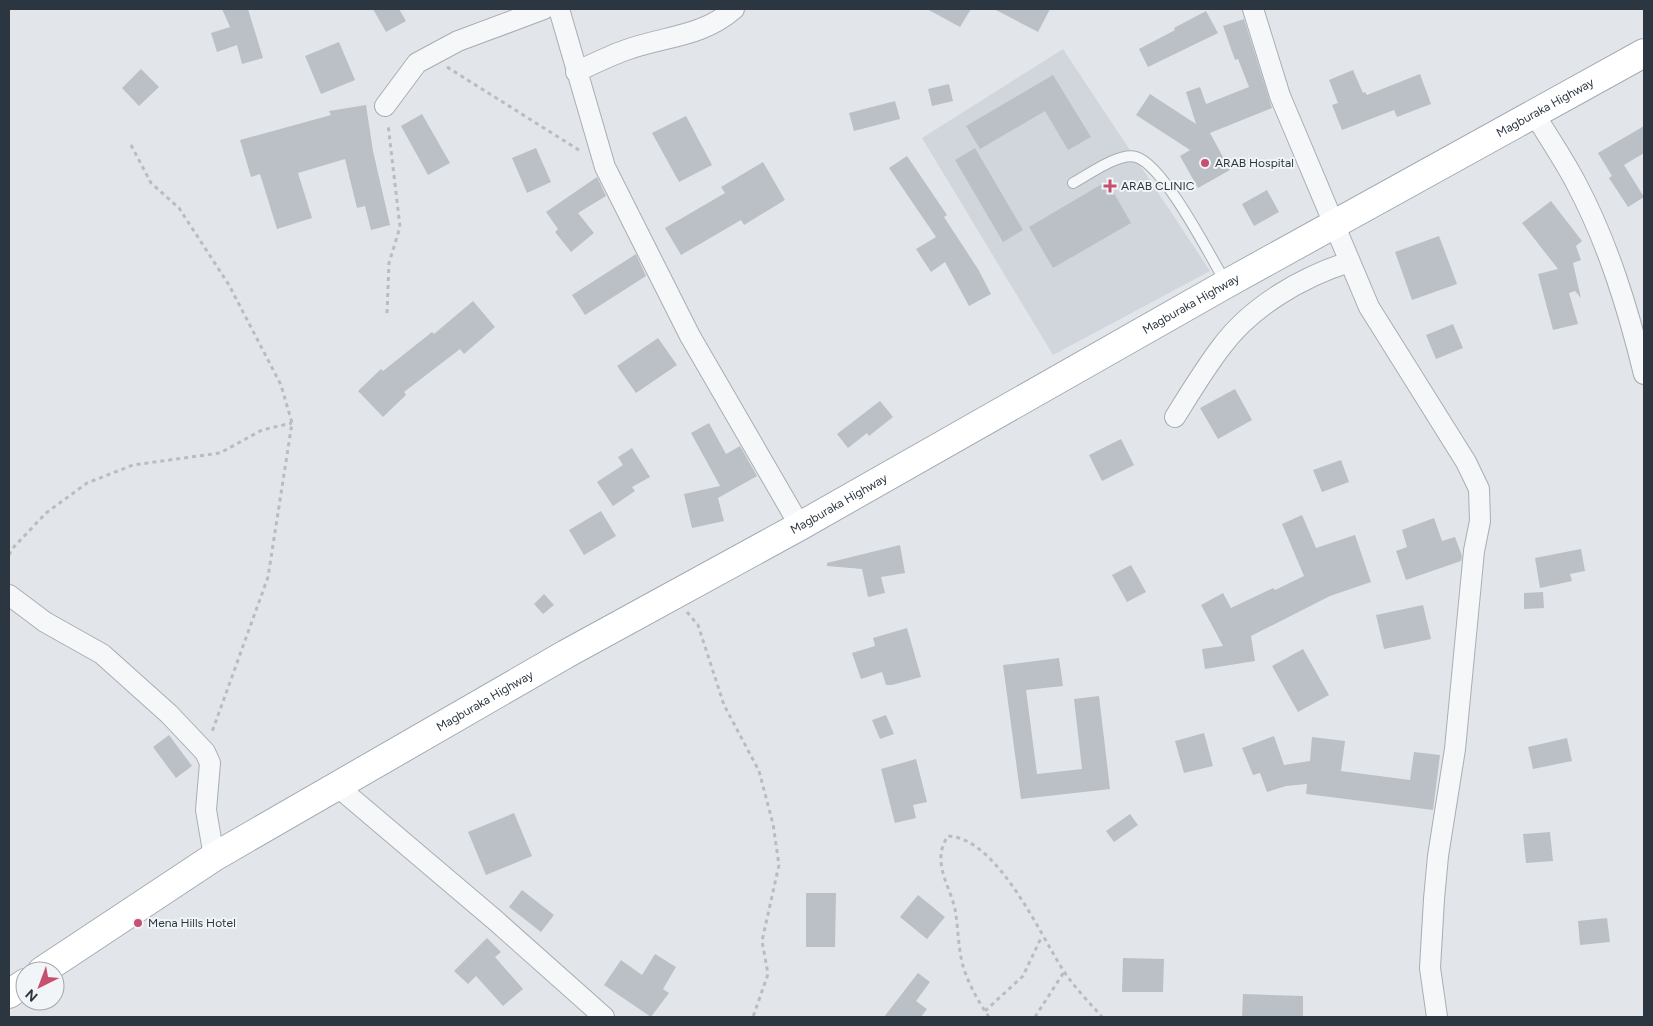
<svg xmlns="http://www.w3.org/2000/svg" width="1653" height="1026" font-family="Figtree,sans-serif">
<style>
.built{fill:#d1d6dc}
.building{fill:#bac0c6}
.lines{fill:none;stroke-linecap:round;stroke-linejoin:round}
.lane-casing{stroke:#a7aeb4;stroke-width:12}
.street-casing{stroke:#a7aeb4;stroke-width:22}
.primary-casing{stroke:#a2acb5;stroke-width:30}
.path{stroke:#b8bdc1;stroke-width:3;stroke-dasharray:4 4;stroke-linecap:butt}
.lane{stroke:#f5f7f8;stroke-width:10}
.street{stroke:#f5f7f8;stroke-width:20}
.primary{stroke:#fff;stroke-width:28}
.poi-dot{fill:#c74f70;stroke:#f2f5f7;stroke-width:2}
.labels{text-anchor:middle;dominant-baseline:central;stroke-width:4;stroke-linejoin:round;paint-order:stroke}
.street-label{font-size:12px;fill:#2b3641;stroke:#f2f5f7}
.poi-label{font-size:12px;fill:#2b3641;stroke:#f2f5f7;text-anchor:start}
</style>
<rect width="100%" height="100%" fill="#e2e6ea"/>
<path class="built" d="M 1063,49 L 1210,271 L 1053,355 L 922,138 Z"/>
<path class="building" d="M 222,9 L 248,9 L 263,58 L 242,64 L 237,45 L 217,52 L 211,33 L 230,27 Z
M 373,9 L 399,9 L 406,21 L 386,32 Z
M 927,9 L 971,9 L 960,27 Z
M 994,9 L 1050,9 L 1038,32 Z
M 1206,11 L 1218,33 L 1148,67 L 1139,49 L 1175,30 L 1174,28 Z
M 1244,19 L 1272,108 L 1210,133 L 1230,170 L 1198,188 L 1180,156 L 1190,150 L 1136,115 L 1150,94 L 1196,124 L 1186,92 L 1200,87 L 1206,104 L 1249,87 L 1238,59 L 1235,60 L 1223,26 Z
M 339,42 L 355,80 L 321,94 L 305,56 Z
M 141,69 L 159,87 L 139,106 L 122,88 Z
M 1353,70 L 1363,93 L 1365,92 L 1367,95 L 1420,74 L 1431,104 L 1397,117 L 1394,110 L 1342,130 L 1332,105 L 1338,103 L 1329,80 Z
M 1053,75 L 1091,137 L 1068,150 L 1045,111 L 980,149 L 966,126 Z
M 949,84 L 953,101 L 932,106 L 928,89 Z
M 895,101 L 900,119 L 854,131 L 849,113 Z
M 366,105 L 373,151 L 390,225 L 371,230 L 365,206 L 357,208 L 345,159 L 298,173 L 312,218 L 277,229 L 260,174 L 251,177 L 240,140 L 331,115 L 329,111 Z
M 422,114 L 450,163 L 428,175 L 401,126 Z
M 686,116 L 712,165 L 679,182 L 652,133 Z
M 1644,126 L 1644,153 L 1624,165 L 1644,197 L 1628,207 L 1609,178 L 1612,176 L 1598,153 Z
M 536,148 L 551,182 L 527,193 L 512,158 Z
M 975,148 L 1023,230 L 1003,242 L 955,160 Z
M 907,156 L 947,215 L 944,217 L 978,269 L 991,294 L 969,306 L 945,262 L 931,272 L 916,249 L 936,237 L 889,168 Z
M 763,162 L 785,200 L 744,225 L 741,220 L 681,255 L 665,228 L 725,193 L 721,187 Z
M 597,177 L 606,196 L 578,213 L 594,233 L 571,252 L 555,232 L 558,229 L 546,212 Z
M 1107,181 L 1131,223 L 1053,268 L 1029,227 Z
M 1267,190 L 1279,212 L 1254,226 L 1242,204 Z
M 1551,201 L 1582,241 L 1576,246 L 1581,260 L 1573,263 L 1581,298 L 1575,291 L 1569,293 L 1578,324 L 1553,330 L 1538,274 L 1558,269 L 1522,223 Z
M 1439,236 L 1457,284 L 1412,300 L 1395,252 Z
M 636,254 L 646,276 L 585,315 L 572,295 Z
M 473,301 L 495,327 L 464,354 L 460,349 L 404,392 L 406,395 L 383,417 L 358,391 L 381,369 L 383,371 L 432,332 L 434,334 Z
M 1453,324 L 1463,348 L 1436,359 L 1426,335 Z
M 658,338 L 677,365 L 636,393 L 617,366 Z
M 1235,389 L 1252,420 L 1218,439 L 1200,408 Z
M 880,401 L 893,417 L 869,436 L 867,433 L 848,448 L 837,434 Z
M 709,423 L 726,454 L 740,446 L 757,476 L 718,498 L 724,521 L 692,528 L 684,494 L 720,486 L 691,433 Z
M 1121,439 L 1134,465 L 1102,481 L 1089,455 Z
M 632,448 L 650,477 L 632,487 L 635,491 L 613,506 L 597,482 L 623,465 L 618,457 Z
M 1341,460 L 1349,482 L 1322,492 L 1313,470 Z
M 601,511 L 616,536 L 584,555 L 569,530 Z
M 1302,515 L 1316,548 L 1355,535 L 1371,582 L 1330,596 L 1251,636 L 1255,661 L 1205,669 L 1202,649 L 1223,646 L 1201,605 L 1223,593 L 1231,608 L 1273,588 L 1275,590 L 1304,576 L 1282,524 Z
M 1434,518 L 1442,541 L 1455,537 L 1462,556 L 1461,561 L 1406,580 L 1396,551 L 1407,547 L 1402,530 Z
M 900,545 L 905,573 L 881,577 L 885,593 L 868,597 L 862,569 L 827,566 L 827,563 Z
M 1581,549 L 1585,571 L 1570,574 L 1572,581 L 1540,588 L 1535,558 Z
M 1131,565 L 1146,592 L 1127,602 L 1112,575 Z
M 1543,592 L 1544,608 L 1524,609 L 1524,593 Z
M 544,594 L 554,605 L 543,614 L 534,604 Z
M 1423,605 L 1431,639 L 1384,649 L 1376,615 Z
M 907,628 L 921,677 L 892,685 L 886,685 L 882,672 L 861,679 L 852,653 L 875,646 L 873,638 Z
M 1303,649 L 1329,695 L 1298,712 L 1272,666 Z
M 1059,658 L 1063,686 L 1026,690 L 1037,774 L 1082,769 L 1074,699 L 1099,696 L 1110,789 L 1021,799 L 1003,665 Z
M 886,715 L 894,734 L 880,739 L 872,720 Z
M 1204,733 L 1213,766 L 1184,773 L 1175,741 Z
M 169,735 L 192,766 L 176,778 L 153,747 Z
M 1274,736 L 1284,765 L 1310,761 L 1312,737 L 1345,741 L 1341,771 L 1410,780 L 1414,752 L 1440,755 L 1433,810 L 1306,794 L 1307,784 L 1286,786 L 1267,792 L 1260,773 L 1253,775 L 1242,748 Z
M 1567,738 L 1572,761 L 1533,769 L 1528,747 Z
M 916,759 L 927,802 L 913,805 L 916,818 L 895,823 L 881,769 Z
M 514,813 L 532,856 L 486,875 L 468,832 Z
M 1130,814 L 1138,825 L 1114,842 L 1106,831 Z
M 1550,832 L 1553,861 L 1526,863 L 1523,834 Z
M 522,890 L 554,915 L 541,932 L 509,907 Z
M 806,893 L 836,893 L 835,947 L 806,947 Z
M 918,895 L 945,917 L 927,939 L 900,917 Z
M 1607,918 L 1610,942 L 1580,945 L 1578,921 Z
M 487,938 L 501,952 L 495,957 L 523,989 L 503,1006 L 476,976 L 468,984 L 454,971 Z
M 655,954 L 676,967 L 663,989 L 669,993 L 651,1017 L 604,985 L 621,960 L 642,975 Z
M 1123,958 L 1164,959 L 1163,992 L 1122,992 Z
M 918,973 L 930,982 L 916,1001 L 927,1009 L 921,1017 L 884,1017 Z
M 1243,994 L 1303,996 L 1303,1017 L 1242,1017 Z"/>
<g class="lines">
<defs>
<path id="lane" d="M 1073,183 C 1088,175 1119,152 1136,157 C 1164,165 1210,256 1226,283"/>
<path id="street" d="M 559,9 L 605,167 L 690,336 L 800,526
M 1253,9 L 1280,96 L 1369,307 L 1466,462 L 1479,489 L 1480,521 L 1474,551 L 1455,749 L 1438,856 L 1434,899 L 1430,968 L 1437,1017
M 576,72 C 593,64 609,56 626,50 C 665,36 702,37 734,9
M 385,106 L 417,63 L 458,41 L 544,9
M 1535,115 C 1549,138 1564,160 1576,183 C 1608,243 1628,309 1644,374
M 1175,417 C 1190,393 1205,368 1222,346 C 1252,306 1302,277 1349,262
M 9,595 L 45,622 L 102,654 L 169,714 L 205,752 L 210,763 L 206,810 L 214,857
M 337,786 L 495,920 L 604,1017"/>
<g id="primary">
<path id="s1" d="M 42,971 L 214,857 L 566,654 L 800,526 L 1226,284 L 1644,53"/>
<path d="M 9,994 L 25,983"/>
</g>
</defs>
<use href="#lane" class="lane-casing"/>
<use href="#street" class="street-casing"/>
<use href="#primary" class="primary-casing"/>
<path class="path" d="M 447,67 L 582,152
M 131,145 L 151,183 L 179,208 L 229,285 L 281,385 L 292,423 L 268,577 L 212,732
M 387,313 L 389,263 L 400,227 L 388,124
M 9,555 L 12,549 L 46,513 L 87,483 L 133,465 L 220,453 L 262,430 L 292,423
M 687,612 L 698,625 L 724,705 L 759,771 L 773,824 L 779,865 L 762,941 L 768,974 L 753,1017
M 985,1011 L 1023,976 L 1042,936
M 989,1017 C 978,1001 967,982 962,962 C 958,945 958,926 955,909 C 949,884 931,861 948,836 C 997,838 1039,932 1063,970 C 1074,987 1089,1002 1102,1017
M 1035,1017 L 1064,972"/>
<use href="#lane" class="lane"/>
<use href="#street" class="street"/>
<use href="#primary" class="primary"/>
</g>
<g class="poi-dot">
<circle cx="1205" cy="163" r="5"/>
<path d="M1107.5 178.5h5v5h5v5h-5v5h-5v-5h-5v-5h5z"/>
<circle cx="138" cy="923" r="5"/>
</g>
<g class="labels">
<g class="street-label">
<text stroke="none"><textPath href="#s1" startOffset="1734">Magburaka Highway</textPath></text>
<text stroke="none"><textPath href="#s1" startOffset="1329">Magburaka Highway</textPath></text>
<text stroke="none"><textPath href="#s1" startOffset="924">Magburaka Highway</textPath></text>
<text stroke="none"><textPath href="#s1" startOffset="519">Magburaka Highway</textPath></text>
</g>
<g class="poi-label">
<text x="1215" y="163">ARAB Hospital</text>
<text x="1121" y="186">ARAB CLINIC</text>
<text x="148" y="923">Mena Hills Hotel</text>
</g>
</g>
<rect width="1653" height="1026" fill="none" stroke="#2b3641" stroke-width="20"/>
<g transform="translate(40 986) rotate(222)"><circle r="24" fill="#f2f5f7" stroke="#a2a9ae"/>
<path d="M0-4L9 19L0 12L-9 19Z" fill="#c74f70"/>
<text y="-8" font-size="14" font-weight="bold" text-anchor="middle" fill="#2b3641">N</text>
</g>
</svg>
